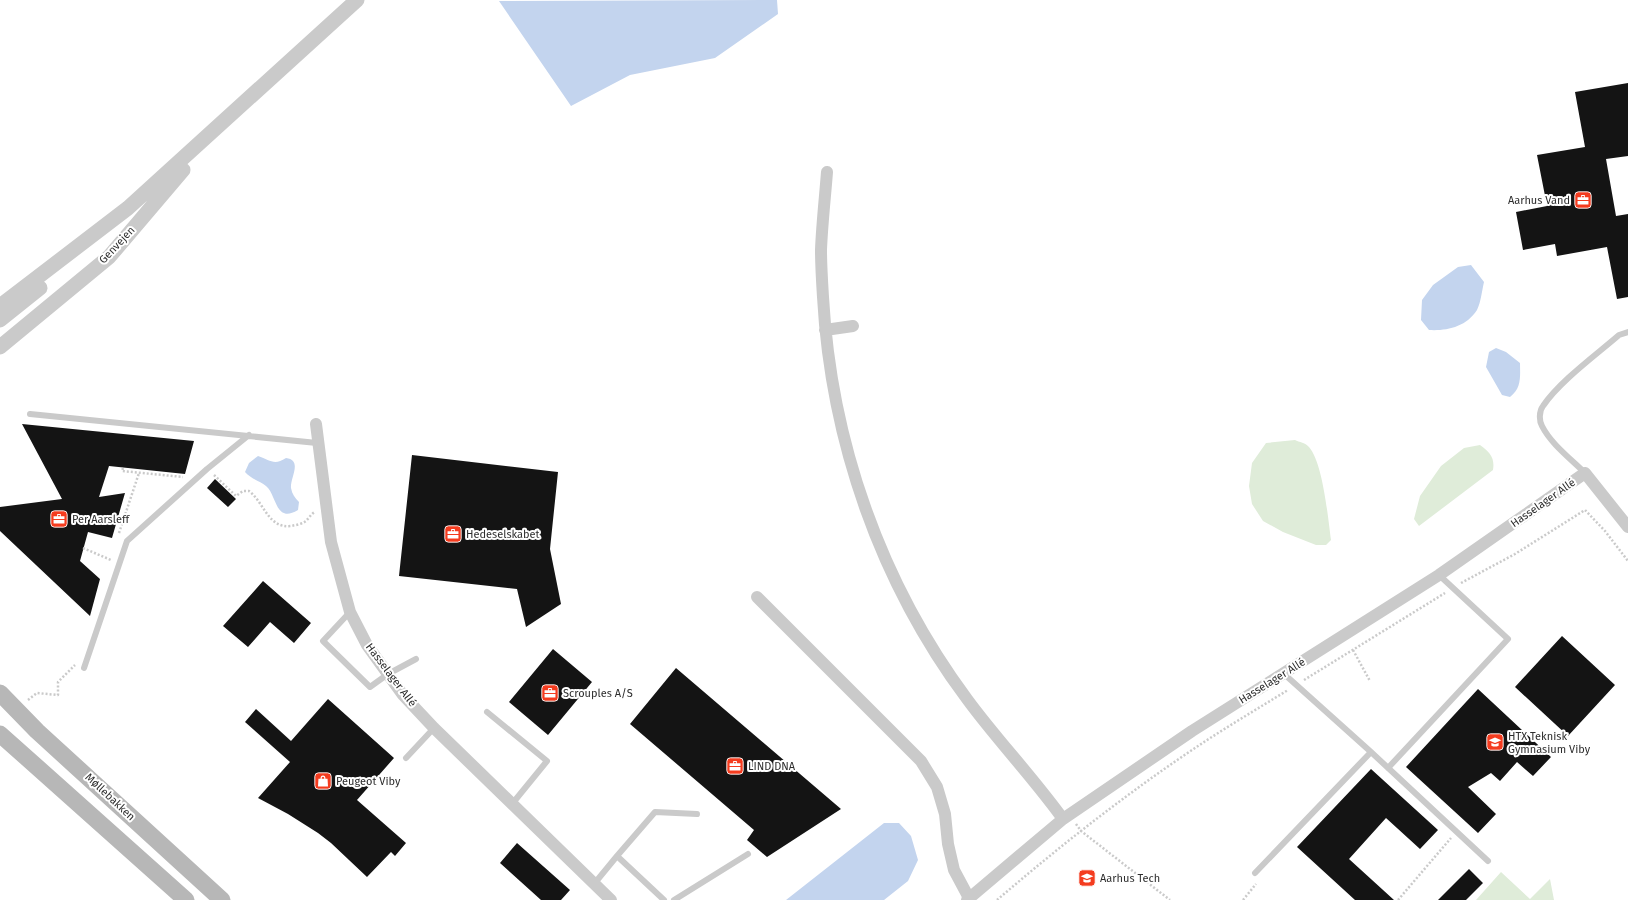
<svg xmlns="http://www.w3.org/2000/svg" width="1628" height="900" font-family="'Fira Sans',sans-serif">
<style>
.green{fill:#dfecd9}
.water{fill:#c3d4ee}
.building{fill:#141414}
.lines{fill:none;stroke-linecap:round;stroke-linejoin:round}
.path{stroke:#cacaca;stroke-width:2.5;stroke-dasharray:2 2;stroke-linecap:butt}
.service{stroke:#cacaca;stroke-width:6}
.minor{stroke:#cacaca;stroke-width:12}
.tertiary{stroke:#cacaca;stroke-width:15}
.secondary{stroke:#b7b7b7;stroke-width:17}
.labels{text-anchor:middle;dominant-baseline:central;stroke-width:4;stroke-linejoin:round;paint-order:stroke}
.poi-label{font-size:11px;fill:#2d2d2d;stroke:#fff;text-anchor:start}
.street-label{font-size:11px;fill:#2d2d2d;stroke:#fff}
</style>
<rect width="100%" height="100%" fill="#fff"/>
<path class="green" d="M 1295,440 C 1299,442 1306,443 1309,447 C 1323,463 1328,518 1331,540 L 1326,545 L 1316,545 L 1283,532 L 1263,521 L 1252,504 L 1249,486 L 1252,463 L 1266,443 Z
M 1480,445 C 1490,452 1495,458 1493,470 L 1419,526 L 1414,519 L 1420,496 L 1441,466 L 1464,448 Z
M 1501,872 L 1530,899 L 1550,879 L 1554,900 L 1476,900 Z"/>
<path class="water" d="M 777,0 L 778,14 L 715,58 L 630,75 L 571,106 L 499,1 Z
M 1471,265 L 1484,282 C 1482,290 1481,302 1477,310 C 1466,327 1447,331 1429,330 L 1421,320 L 1422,300 L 1433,285 L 1458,267 Z
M 1496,348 L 1506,352 L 1520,363 C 1520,376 1522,388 1510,397 L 1502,395 L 1486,367 L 1489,352 Z
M 258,456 C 270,460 274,466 286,458 C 303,460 290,478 291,488 C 292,494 295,498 299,502 L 298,510 C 275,524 277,495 266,486 C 260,481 251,479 245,472 L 249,463 Z
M 884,823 L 899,823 L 911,836 L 918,860 L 908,881 L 884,900 L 786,900 Z"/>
<path class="building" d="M 1628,83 L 1628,156 L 1606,159 L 1616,216 L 1628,214 L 1628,297 L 1617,299 L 1607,247 L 1557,256 L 1555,244 L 1523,250 L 1516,212 L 1547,206 L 1537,155 L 1585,147 L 1575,92 Z
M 22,424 L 194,441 L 185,474 L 109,466 L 99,497 L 125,493 L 112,538 L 88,532 L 80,561 L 100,579 L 90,616 L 0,531 L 0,507 L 62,499 Z
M 412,455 L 558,472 L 550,549 L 561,604 L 526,627 L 517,589 L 399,576 Z
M 215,479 L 236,499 L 228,507 L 207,488 Z
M 263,581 L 311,623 L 294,643 L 270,622 L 248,647 L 223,626 Z
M 1562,636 L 1615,685 L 1568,736 L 1515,687 Z
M 553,649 L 592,682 L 548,735 L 509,702 Z
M 676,668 L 841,809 L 767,857 L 747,840 L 754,830 L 630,724 Z
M 1478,689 L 1551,757 L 1533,776 L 1517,762 L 1500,781 L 1491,773 L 1468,787 L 1496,814 L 1478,833 L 1406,767 Z
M 328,699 L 394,758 L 357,800 L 406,843 L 395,856 L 391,852 L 367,877 L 331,843 L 318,833 L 288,814 L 258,798 L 290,762 L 245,722 L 256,709 L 291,741 Z
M 1371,769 L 1438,830 L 1420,849 L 1386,818 L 1349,859 L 1394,900 L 1355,900 L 1297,847 Z
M 517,843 L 570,890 L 561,900 L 541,900 L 500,863 Z
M 1469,869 L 1483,883 L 1466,900 L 1438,900 Z"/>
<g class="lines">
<path class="path" d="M 123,468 L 122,471 L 183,477
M 214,475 L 236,496 L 243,491 L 249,491 C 264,502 268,529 291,526 C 296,525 302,524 306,521 C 309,518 311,514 315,512
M 119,533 L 139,473
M 83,548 L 111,560
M 1461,583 L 1515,554 L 1585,510 L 1605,531 L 1628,561
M 1353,650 L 1370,681
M 1304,680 L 1445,593
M 28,700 L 37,693 L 58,695 L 58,682 L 75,665
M 1076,824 L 1081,831 L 1170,900
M 997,900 C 1060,846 1126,794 1195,748 C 1225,728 1257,709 1288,690
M 1243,900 L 1256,884
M 1398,900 L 1451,838"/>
<path class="service" d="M 30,414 L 317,443
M 1585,473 C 1571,459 1551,444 1542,426 C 1539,421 1539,411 1543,406 C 1560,381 1596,355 1619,335 L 1628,332
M 350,612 L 323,641 L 370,687 L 388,674 L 416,659
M 84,668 L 127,541 L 207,469 L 249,435
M 1283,673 L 1371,752 L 1488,861
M 487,712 L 547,761 L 512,804
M 406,758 L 434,728
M 1388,768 L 1508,639 L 1439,575
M 617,856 L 655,812 L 697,814
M 1255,873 L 1371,752
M 594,884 L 617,856 L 664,900
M 674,900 L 748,854"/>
<path class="minor" d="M 827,172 C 825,198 822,224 821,250 C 821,266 822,281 823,297 C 831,441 880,582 967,699 C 997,740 1032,776 1063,819
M 825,330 L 853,326
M 316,424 L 331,542 L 350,612 L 367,645 L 403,695 L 434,728 L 611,900
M 757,597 L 921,761 L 937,787 L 945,814 L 948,844 L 954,870 L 969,898
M 967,900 L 1063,819 L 1192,731 L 1439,575 L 1585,473 L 1628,527"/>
<path class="tertiary" d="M 0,306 L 128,208 L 357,0
M 0,320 L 40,288
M 0,347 L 109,257 L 183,170"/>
<path class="secondary" d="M 0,693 L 37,731 L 222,900
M 0,734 L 186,900"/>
</g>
<defs>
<symbol id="office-square" viewBox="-11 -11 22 22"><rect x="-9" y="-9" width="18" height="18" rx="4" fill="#f43c1f" stroke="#fff"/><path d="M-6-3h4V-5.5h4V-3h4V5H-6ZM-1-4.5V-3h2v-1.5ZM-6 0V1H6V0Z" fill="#fff"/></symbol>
<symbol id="university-square" viewBox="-11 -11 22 22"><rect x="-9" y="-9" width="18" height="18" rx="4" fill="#f43c1f" stroke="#fff"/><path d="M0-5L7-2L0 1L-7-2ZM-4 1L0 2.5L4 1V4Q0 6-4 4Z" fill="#fff"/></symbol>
<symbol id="shop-square" viewBox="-11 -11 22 22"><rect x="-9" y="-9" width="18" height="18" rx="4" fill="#f43c1f" stroke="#fff"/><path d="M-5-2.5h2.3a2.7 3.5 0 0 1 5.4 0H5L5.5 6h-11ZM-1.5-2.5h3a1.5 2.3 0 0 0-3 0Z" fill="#fff"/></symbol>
</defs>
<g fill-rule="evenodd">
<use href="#office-square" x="1573" y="190" width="20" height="20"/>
<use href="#office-square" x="49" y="509" width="20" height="20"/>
<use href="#office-square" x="443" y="524" width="20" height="20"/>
<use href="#office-square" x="540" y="683" width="20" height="20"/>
<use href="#university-square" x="1485" y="732" width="20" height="20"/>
<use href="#office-square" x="725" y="756" width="20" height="20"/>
<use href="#shop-square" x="313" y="771" width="20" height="20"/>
<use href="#university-square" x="1077" y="868" width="20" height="20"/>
</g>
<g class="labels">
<g class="poi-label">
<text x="1570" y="200" text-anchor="end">Aarhus Vand</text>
<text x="72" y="519">Per Aarsleff</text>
<text x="466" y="534">Hedeselskabet</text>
<text x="563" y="693">Scrouples A/S</text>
<text x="1508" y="736">HTX Teknisk<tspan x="1508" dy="13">Gymnasium Viby</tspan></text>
<text x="748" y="766">LIND DNA</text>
<text x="336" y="781">Peugeot Viby</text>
<text x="1100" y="878">Aarhus Tech</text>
</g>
<g class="street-label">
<text transform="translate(117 245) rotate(-47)">Genvejen</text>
<text transform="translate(1543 503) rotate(-35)">Hasselager Allé</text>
<text transform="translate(391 675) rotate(53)">Hasselager Allé</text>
<text transform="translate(1272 681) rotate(-32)">Hasselager Allé</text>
<text transform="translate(110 797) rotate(43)">Møllebakken</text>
</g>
</g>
</svg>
